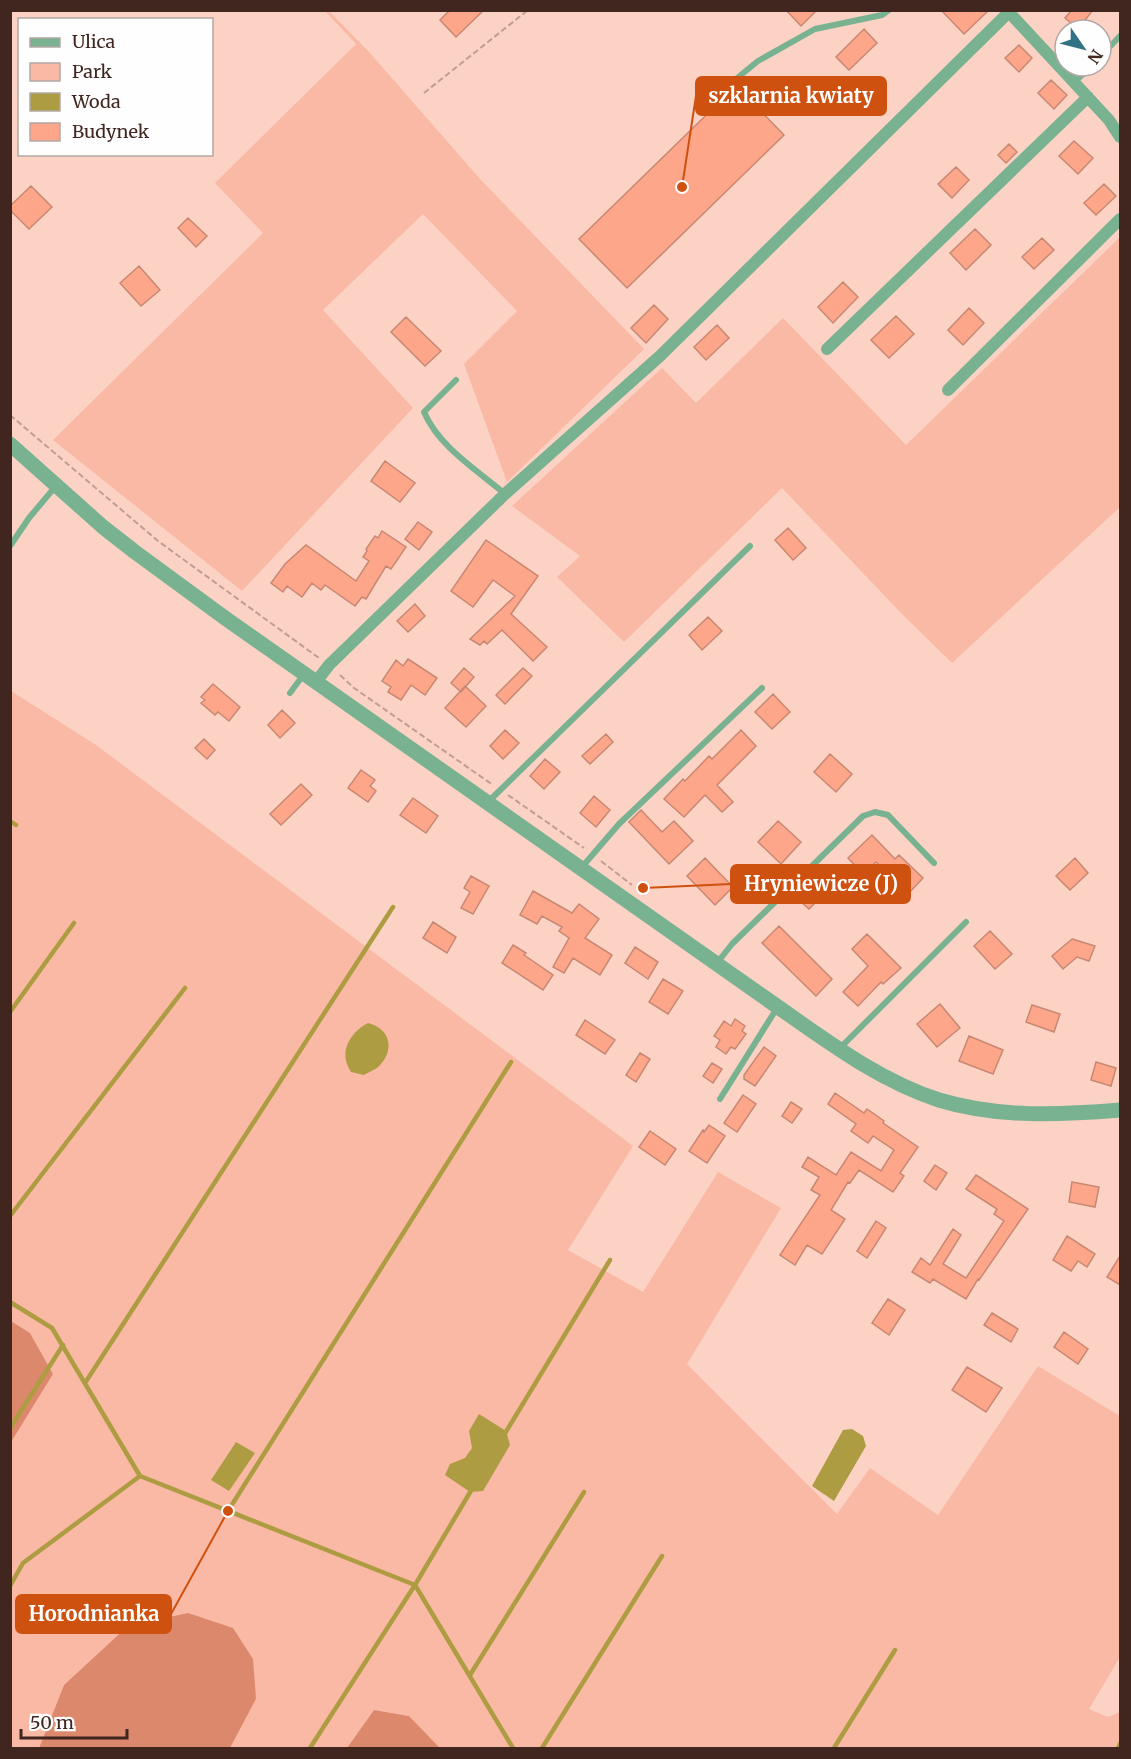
<svg xmlns="http://www.w3.org/2000/svg" width="1131" height="1759" font-family="Merriweather,serif">
<style>
.green{fill:#fab9a4}
.forest{fill:#dc886c}
.water{fill:#ad9c42}
.lines{fill:none;stroke-linecap:round;stroke-linejoin:round}
.stream{stroke:#ad9c42;stroke-width:4.5}
.building{fill:#fea68a;stroke:#c78873;stroke-width:1.5}
.path{stroke:#c29d91;stroke-width:2;stroke-dasharray:6 3;stroke-linecap:butt}
.service{stroke:#78b291;stroke-width:6}
.minor{stroke:#78b291;stroke-width:12}
.tertiary{stroke:#78b291;stroke-width:15}
.leader{fill:none;stroke:#cf510f;stroke-width:2}
.callout-dot{fill:#cf510f;stroke:#fefefe;stroke-width:2}
.callout{fill:#cf510f;stroke:#cf510f;stroke-width:2}
.callout-label{font-size:20px;text-anchor:middle;font-weight:bold;fill:#fff}
</style>
<rect width="100%" height="100%" fill="#fcd2c5"/>
<path class="green" d="M 325,11 L 329,11 L 370,53 L 480,179 L 644,349 L 507,482 L 464,364 L 517,311 L 423,214 L 323,310 L 413,408 L 242,591 L 53,440 L 263,233 L 215,183 L 356,44 Z
M 1120,237 L 1120,507 L 952,663 L 901,613 L 782,488 L 624,642 L 557,577 L 580,556 L 512,506 L 662,368 L 696,403 L 783,318 L 906,445 Z
M 11,691 L 96,745 L 633,1146 L 568,1250 L 643,1292 L 718,1172 L 781,1208 L 687,1364 L 837,1514 L 870,1468 L 938,1515 L 1038,1366 L 1120,1416 L 1120,1657 L 1089,1709 L 1108,1717 L 1120,1712 L 1120,1748 L 440,1748 L 409,1716 L 374,1710 L 347,1748 L 230,1748 L 256,1699 L 64,1685 L 39,1748 L 11,1748 L 10,1442 L 53,1374 L 30,1333 L 11,1321 Z"/>
<path class="forest" d="M 11,1321 L 30,1333 L 53,1374 L 11,1442 Z
M 188,1613 L 233,1628 L 253,1659 L 256,1699 L 230,1748 L 39,1748 L 64,1685 L 128,1626 Z
M 374,1710 L 409,1716 L 440,1748 L 347,1748 Z"/>
<path class="water" d="M 368,1023 C 392,1029 395,1052 377,1068 C 373,1070 368,1073 364,1075 L 351,1072 C 338,1053 349,1033 368,1023 Z
M 479,1414 L 506,1431 L 510,1445 L 483,1491 L 470,1492 L 445,1475 L 450,1464 L 465,1458 L 472,1448 L 469,1431 Z
M 852,1429 L 863,1436 L 866,1446 L 834,1501 L 812,1486 L 843,1430 Z
M 236,1442 L 255,1453 L 229,1491 L 211,1480 Z"/>
<g class="lines">
<path class="stream" d="M 10,821 L 16,825
M 10,1012 L 74,923
M 10,1216 L 185,988
M 10,1302 L 52,1328 L 140,1476
M 85,1383 L 393,907
M 10,1428 L 63,1345
M 504,1435 L 610,1260
M 228,1511 L 511,1062
M 10,1586 L 23,1563 L 140,1476 L 415,1585 L 513,1748
M 470,1675 L 584,1492
M 310,1748 L 415,1585 L 472,1489
M 542,1748 L 662,1556
M 834,1748 L 895,1650
M 1118,1748 L 1120,1744"/>
</g>
<path class="building" d="M 450,10 L 484,10 L 456,37 L 440,20 Z
M 786,10 L 817,10 L 801,26 Z
M 941,10 L 989,10 L 964,34 Z
M 1072,10 L 1093,10 L 1078,29 L 1065,18 Z
M 864,29 L 877,43 L 849,70 L 836,57 Z
M 1019,45 L 1032,58 L 1019,72 L 1005,58 Z
M 1051,80 L 1067,95 L 1054,109 L 1038,93 Z
M 736,86 L 784,135 L 627,288 L 579,239 Z
M 1074,141 L 1093,158 L 1078,174 L 1059,156 Z
M 1009,144 L 1017,152 L 1006,163 L 998,155 Z
M 956,167 L 969,180 L 952,198 L 938,184 Z
M 1104,184 L 1116,196 L 1096,215 L 1084,203 Z
M 31,186 L 52,207 L 29,229 L 10,210 L 10,206 Z
M 188,218 L 207,236 L 196,247 L 178,228 Z
M 975,229 L 991,245 L 966,270 L 950,253 Z
M 1042,238 L 1054,250 L 1034,269 L 1022,257 Z
M 139,266 L 160,290 L 141,306 L 120,283 Z
M 843,282 L 858,297 L 833,323 L 818,307 Z
M 654,305 L 668,319 L 646,343 L 631,328 Z
M 969,308 L 984,323 L 963,345 L 948,330 Z
M 896,316 L 914,334 L 889,358 L 871,340 Z
M 406,317 L 441,351 L 425,366 L 391,332 Z
M 717,325 L 729,338 L 706,360 L 694,347 Z
M 385,461 L 415,483 L 400,502 L 371,481 Z
M 418,522 L 432,532 L 419,550 L 405,539 Z
M 788,528 L 806,548 L 793,560 L 775,540 Z
M 382,531 L 406,547 L 391,569 L 386,566 L 366,599 L 362,597 L 355,606 L 325,585 L 321,590 L 312,583 L 302,597 L 287,586 L 283,592 L 271,583 L 285,564 L 306,545 L 356,581 L 369,561 L 363,557 L 367,551 L 366,549 L 375,536 L 378,538 Z
M 486,540 L 538,576 L 511,614 L 547,647 L 533,661 L 502,630 L 487,644 L 484,641 L 480,645 L 470,639 L 515,596 L 493,580 L 473,607 L 451,591 Z
M 415,604 L 425,616 L 408,632 L 397,621 Z
M 708,617 L 722,631 L 702,650 L 689,635 Z
M 408,659 L 437,678 L 425,695 L 411,685 L 401,700 L 388,692 L 391,687 L 382,681 L 396,660 L 403,666 Z
M 464,668 L 474,677 L 461,692 L 451,683 Z
M 523,668 L 532,676 L 505,704 L 496,695 Z
M 213,684 L 240,707 L 229,721 L 218,712 L 215,715 L 201,703 L 205,700 L 201,697 Z
M 465,686 L 486,706 L 466,727 L 445,708 Z
M 773,694 L 790,712 L 772,729 L 755,712 Z
M 282,710 L 295,723 L 280,738 L 268,725 Z
M 505,730 L 519,743 L 503,759 L 490,746 Z
M 741,730 L 756,746 L 717,785 L 733,802 L 722,812 L 705,795 L 684,817 L 664,799 L 683,779 L 685,781 L 709,756 L 712,759 Z
M 606,734 L 613,742 L 590,764 L 582,756 Z
M 204,739 L 215,750 L 207,759 L 195,748 Z
M 830,754 L 852,774 L 836,792 L 814,772 Z
M 545,759 L 560,772 L 544,789 L 530,776 Z
M 361,770 L 375,780 L 370,786 L 376,791 L 368,802 L 348,788 Z
M 301,784 L 312,795 L 281,825 L 270,814 Z
M 594,796 L 610,810 L 596,827 L 580,813 Z
M 413,798 L 438,816 L 426,833 L 400,815 Z
M 641,810 L 662,832 L 674,821 L 693,841 L 669,864 L 629,822 Z
M 778,821 L 801,842 L 781,864 L 758,842 Z
M 872,835 L 895,859 L 899,855 L 923,878 L 909,893 L 876,862 L 863,874 L 848,858 Z
M 705,858 L 733,887 L 715,905 L 687,876 Z
M 1075,858 L 1088,873 L 1070,890 L 1056,876 Z
M 471,876 L 489,886 L 473,914 L 461,908 L 470,892 L 464,888 Z
M 533,891 L 572,913 L 579,904 L 599,919 L 585,938 L 612,955 L 600,975 L 573,958 L 564,973 L 553,967 L 569,938 L 559,931 L 562,927 L 542,916 L 537,924 L 520,915 Z
M 808,891 L 817,901 L 809,909 L 799,900 Z
M 433,922 L 456,937 L 447,953 L 423,938 Z
M 779,926 L 832,979 L 816,996 L 762,943 Z
M 990,931 L 1012,954 L 995,969 L 974,946 Z
M 867,934 L 901,968 L 883,984 L 881,982 L 858,1006 L 843,992 L 868,966 L 852,949 Z
M 1072,939 L 1095,946 L 1089,961 L 1077,957 L 1063,969 L 1052,956 Z
M 513,945 L 526,953 L 524,955 L 553,975 L 543,990 L 502,963 Z
M 635,947 L 658,962 L 648,979 L 625,963 Z
M 663,979 L 683,991 L 668,1014 L 649,1002 Z
M 940,1004 L 960,1028 L 937,1047 L 917,1024 Z
M 1032,1005 L 1060,1014 L 1054,1032 L 1026,1022 Z
M 735,1019 L 745,1026 L 742,1031 L 746,1034 L 735,1049 L 731,1047 L 726,1054 L 716,1047 L 720,1040 L 714,1036 L 724,1021 L 731,1026 Z
M 585,1020 L 615,1040 L 605,1054 L 576,1035 Z
M 969,1036 L 1003,1050 L 993,1074 L 959,1061 Z
M 764,1047 L 776,1056 L 755,1086 L 744,1079 L 744,1075 Z
M 640,1053 L 650,1059 L 636,1082 L 626,1075 Z
M 1096,1062 L 1116,1068 L 1111,1086 L 1091,1080 Z
M 712,1063 L 722,1069 L 713,1083 L 703,1076 Z
M 835,1093 L 864,1113 L 867,1109 L 884,1121 L 883,1123 L 918,1147 L 900,1173 L 904,1176 L 893,1192 L 859,1170 L 850,1183 L 848,1182 L 831,1210 L 845,1219 L 822,1254 L 807,1245 L 795,1265 L 780,1255 L 820,1195 L 811,1190 L 819,1177 L 802,1167 L 808,1157 L 836,1175 L 851,1152 L 881,1171 L 894,1150 L 873,1136 L 868,1143 L 851,1131 L 856,1124 L 828,1104 Z
M 743,1095 L 756,1104 L 737,1132 L 724,1123 Z
M 791,1102 L 802,1109 L 792,1123 L 782,1116 Z
M 709,1125 L 725,1136 L 707,1163 L 689,1151 L 703,1130 L 704,1132 Z
M 650,1131 L 676,1149 L 665,1165 L 639,1147 Z
M 935,1165 L 947,1173 L 936,1190 L 924,1181 Z
M 976,1175 L 1028,1209 L 979,1280 L 978,1279 L 966,1299 L 933,1279 L 930,1283 L 912,1272 L 921,1258 L 930,1265 L 953,1229 L 961,1235 L 943,1264 L 966,1278 L 1004,1221 L 994,1214 L 997,1209 L 966,1189 Z
M 1072,1182 L 1099,1187 L 1095,1207 L 1069,1202 Z
M 876,1221 L 886,1228 L 867,1258 L 857,1251 Z
M 1067,1236 L 1095,1254 L 1087,1267 L 1078,1261 L 1071,1271 L 1053,1260 Z
M 1120,1256 L 1120,1285 L 1107,1277 Z
M 888,1299 L 905,1310 L 889,1335 L 872,1323 Z
M 992,1313 L 1018,1329 L 1011,1342 L 984,1325 Z
M 1064,1332 L 1088,1349 L 1078,1364 L 1054,1347 Z
M 967,1367 L 1002,1388 L 986,1412 L 952,1390 Z"/>
<g class="lines">
<path class="path" d="M 424,93 L 528,10
M 10,415 L 158,541 L 319,658
M 340,675 L 354,688 L 493,785
M 508,795 L 584,848
M 601,861 L 632,885"/>
<path class="service" d="M 1101,56 L 1120,36
M 736,79 L 758,61 L 815,29 L 882,15 L 889,10
M 1075,82 L 1091,66
M 456,380 L 424,412 C 439,447 477,470 505,494
M 10,546 L 29,518 L 55,487
M 290,693 L 304,674
M 489,801 L 750,546
M 582,867 L 619,824 L 762,688
M 717,963 L 732,944 L 863,816 L 875,812 L 888,815 L 934,863
M 839,1049 L 966,922
M 720,1099 L 777,1008"/>
<path class="minor" d="M 1007,10 L 1109,120 L 1120,137
M 827,349 L 1088,97
M 948,390 L 1120,219
M 316,682 L 329,665 L 505,494 L 660,356 L 1009,12"/>
<path class="tertiary" d="M 10,444 L 103,527 L 135,552 L 225,618 L 778,1007 C 828,1042 880,1081 939,1100 C 998,1118 1060,1115 1120,1110"/>
</g>
<path class="leader" d="M682 187L696 96M643 888L731 884M228 1511L171 1614"/>
<g class="callout-dot">
<circle cx="682" cy="187" r="6"/>
<circle cx="643" cy="888" r="6"/>
<circle cx="228" cy="1511" r="6"/>
</g>
<g class="callout">
<rect x="696" y="77" width="190" height="38" rx="6"/>
<rect x="731" y="865" width="179" height="38" rx="6"/>
<rect x="16" y="1595" width="155" height="38" rx="6"/>
</g>
<g class="callout-label">
<text x="791" y="103">szklarnia kwiaty</text>
<text x="821" y="891">Hryniewicze (J)</text>
<text x="94" y="1621">Horodnianka</text>
</g>
<rect width="1131" height="1759" fill="none" stroke="#40261e" stroke-width="24"/>
<rect x="18" y="18" width="195" height="138" fill="#fefefe" stroke="#b2a8a4" stroke-width="1.5"/>
<rect x="30" y="38" width="30" height="9" fill="#78b291" stroke="#b2a8a4" stroke-width="1.5"/>
<text x="72" y="48" font-size="18" fill="#40261e">Ulica</text>
<rect x="30" y="63" width="30" height="18" fill="#fab9a4" stroke="#b2a8a4" stroke-width="1.5"/>
<text x="72" y="78" font-size="18" fill="#40261e">Park</text>
<rect x="30" y="93" width="30" height="18" fill="#ad9c42" stroke="#b2a8a4" stroke-width="1.5"/>
<text x="72" y="108" font-size="18" fill="#40261e">Woda</text>
<rect x="30" y="123" width="30" height="18" fill="#fea68a" stroke="#b2a8a4" stroke-width="1.5"/>
<text x="72" y="138" font-size="18" fill="#40261e">Budynek</text>
<g transform="translate(1083 48) rotate(125)"><circle r="28" fill="#fefefe" stroke="#b2a8a4" stroke-width="1.5"/>
<path d="M0-4.5L10 22L0 15L-10 22Z" fill="#317385"/>
<text y="-9" font-size="16" font-weight="bold" text-anchor="middle" fill="#40261e">N</text>
</g>
<path d="M21 1729v9h106v-9" fill="none" stroke="#40261e" stroke-width="3"/>
<text x="30" y="1729" font-size="18" fill="#40261e" stroke="#fefefe" stroke-width="4.5" paint-order="stroke">50 m</text>
</svg>
